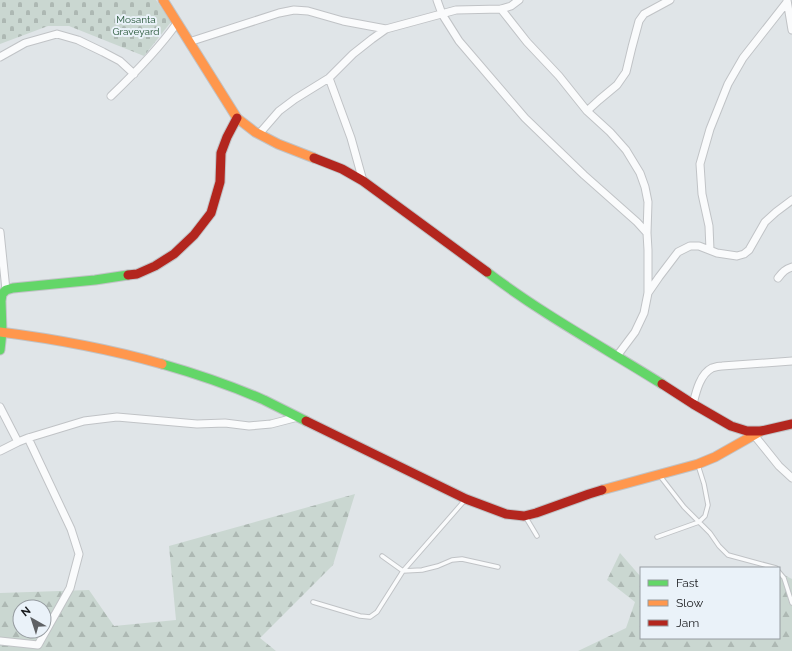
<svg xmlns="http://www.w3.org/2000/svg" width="792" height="651" font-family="Raleway,sans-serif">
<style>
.forest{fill:url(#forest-firs);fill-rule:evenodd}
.cemetery{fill:url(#cemetery-stones)}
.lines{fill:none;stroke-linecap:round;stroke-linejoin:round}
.lane-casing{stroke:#c0c3c6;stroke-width:5.5}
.street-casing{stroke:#c0c3c6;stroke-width:9}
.fast-casing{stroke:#c0c3c6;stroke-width:11}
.slow-casing{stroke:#c0c3c6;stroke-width:11}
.jam-casing{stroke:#c0c3c6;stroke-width:11}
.lane{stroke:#fafbfc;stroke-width:3.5}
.street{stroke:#fafbfc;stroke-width:7}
.fast{stroke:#63d668;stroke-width:9}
.slow{stroke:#ff974d;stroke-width:9}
.jam{stroke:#b3261e;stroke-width:9}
.labels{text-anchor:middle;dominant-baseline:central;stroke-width:4;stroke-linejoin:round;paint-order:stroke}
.park-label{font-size:10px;fill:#235335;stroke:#eaf2f9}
</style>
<defs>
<pattern id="forest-firs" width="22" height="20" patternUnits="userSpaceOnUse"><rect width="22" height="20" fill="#cad7d1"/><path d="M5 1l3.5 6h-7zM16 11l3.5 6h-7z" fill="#adb8b3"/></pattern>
<pattern id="cemetery-stones" width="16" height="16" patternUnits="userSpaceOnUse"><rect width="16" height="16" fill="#cad7d1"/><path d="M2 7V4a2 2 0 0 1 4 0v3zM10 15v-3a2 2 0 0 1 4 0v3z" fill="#adb8b3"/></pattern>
</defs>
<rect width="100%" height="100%" fill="#e0e5e8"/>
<path class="forest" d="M 355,494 L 333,565 L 260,638 L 276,651 L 0,651 L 0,593 L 89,590 L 114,626 L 176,620 L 169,546 ZM 20,607 L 44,607 L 44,631 L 20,631 Z
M 620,553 L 641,577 L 641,638 L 779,638 L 779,575 L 784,575 L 792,579 L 792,651 L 578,651 L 626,628 L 635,602 L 607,580 Z"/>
<path class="cemetery" d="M 0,0 L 156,0 L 171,22 L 144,56 L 69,26 L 48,26 L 0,44 Z"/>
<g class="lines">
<defs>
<path id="lane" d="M 660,476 L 684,507 L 699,522 L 705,516 L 708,505 L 704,484 L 698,465
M 525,516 L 537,536
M 657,537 L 699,522 L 710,533 L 719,546 L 728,555 L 776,568
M 382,556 L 403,571 L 465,500
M 779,572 L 784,578 L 792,603
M 313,602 L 360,616 L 370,617 L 377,612 L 403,571 L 422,570 L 438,566 L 452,560 L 462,559 L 498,567"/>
<path id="street" d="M 437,0 L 442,14 L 459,41 L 525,118 L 584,175 L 637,222 L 647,233 L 648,250 L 648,293 L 644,313 L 635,332 L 617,356
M 787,0 L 792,30
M 501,9 L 527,42 L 559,76 L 587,111 L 610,132 L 626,150 L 640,173 L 645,187 L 648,202 L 647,233
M 189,42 L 279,13 L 294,10 L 308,11 L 343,21 L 386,29
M 0,57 L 25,43 L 57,34 L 78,40 L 103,52 L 120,61 L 134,74
M 329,78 L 351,138 L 363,181
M 111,96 C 135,73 158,50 177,23
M 587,111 L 599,100 L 617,85 L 626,72 L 632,47 L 639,21 L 644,14 L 670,0
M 259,134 L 279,111 L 295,99 L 329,78 L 353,54 L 372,39 L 386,29 L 456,10 L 501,9 L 511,6 L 519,0
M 0,232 L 6,290
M 710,250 L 709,226 L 702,194 L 700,164 L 710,129 L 728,84 L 743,58 L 787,2
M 778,278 C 782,273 785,269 792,267
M 648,293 L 659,277 L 678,252 L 690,246 L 699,246 L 717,253 L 737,256 L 744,254 L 749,250 L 765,222 L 776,212 L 792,200
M 693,404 C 696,392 700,374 712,368 C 715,367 719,366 722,366 L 792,361
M 0,407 L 18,442 L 0,451
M 754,435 L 779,466 L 792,478
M 18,442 L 28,438 L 84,421 L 117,417 L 197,424 L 225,423 L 249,426 L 271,424 L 298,417
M 0,641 L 38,645 L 70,588 L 79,554 L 71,529 L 28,438"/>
<path id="fast" d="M 487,272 C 542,314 603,347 662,384
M 0,350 L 2,332 L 1,301 L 2,294 L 6,290 L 13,288 L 95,280 L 128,275
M 162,364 C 197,374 232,386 264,400 C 278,407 292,414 306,421"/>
<path id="slow" d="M 163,0 L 237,118 L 255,132 L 278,144 L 314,158
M 0,332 C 55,339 109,349 162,364
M 602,490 L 698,464 L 715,457 L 761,431"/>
<path id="jam" d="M 314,158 L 342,169 L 363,181 L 487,272
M 128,275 L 137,274 L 155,266 L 174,254 L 194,235 L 211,213 L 220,182 L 221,153 L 227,137 L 237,118
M 662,384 L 693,404 L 731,426 L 747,431 L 761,431 L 792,424
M 306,421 L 466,499 L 506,514 L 524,516 L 536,513 L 589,494 L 602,490"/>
</defs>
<use href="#lane" class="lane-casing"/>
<use href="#street" class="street-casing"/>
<use href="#fast" class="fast-casing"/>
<use href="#slow" class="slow-casing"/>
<use href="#jam" class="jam-casing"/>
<use href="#lane" class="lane"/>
<use href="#street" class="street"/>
<use href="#fast" class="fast"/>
<use href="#slow" class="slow"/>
<use href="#jam" class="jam"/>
</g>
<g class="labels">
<g class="park-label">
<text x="136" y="19">Mosanta<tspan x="136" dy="12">Graveyard</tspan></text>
</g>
</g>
<rect x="640" y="567" width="140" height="72" fill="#eaf2f9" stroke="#969ca1"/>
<rect x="648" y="580" width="20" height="6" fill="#63d668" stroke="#969ca1"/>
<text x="676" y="587" font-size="12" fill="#181a1d">Fast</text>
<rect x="648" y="600" width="20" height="6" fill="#ff974d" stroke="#969ca1"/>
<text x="676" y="607" font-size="12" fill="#181a1d">Slow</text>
<rect x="648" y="620" width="20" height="6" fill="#b3261e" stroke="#969ca1"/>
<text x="676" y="627" font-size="12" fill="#181a1d">Jam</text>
<g transform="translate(32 619) rotate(321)"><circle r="19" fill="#eaf2f9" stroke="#969ca1"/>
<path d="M0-3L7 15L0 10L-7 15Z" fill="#5e6164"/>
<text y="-6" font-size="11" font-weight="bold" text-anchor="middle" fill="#181a1d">N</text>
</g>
</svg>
